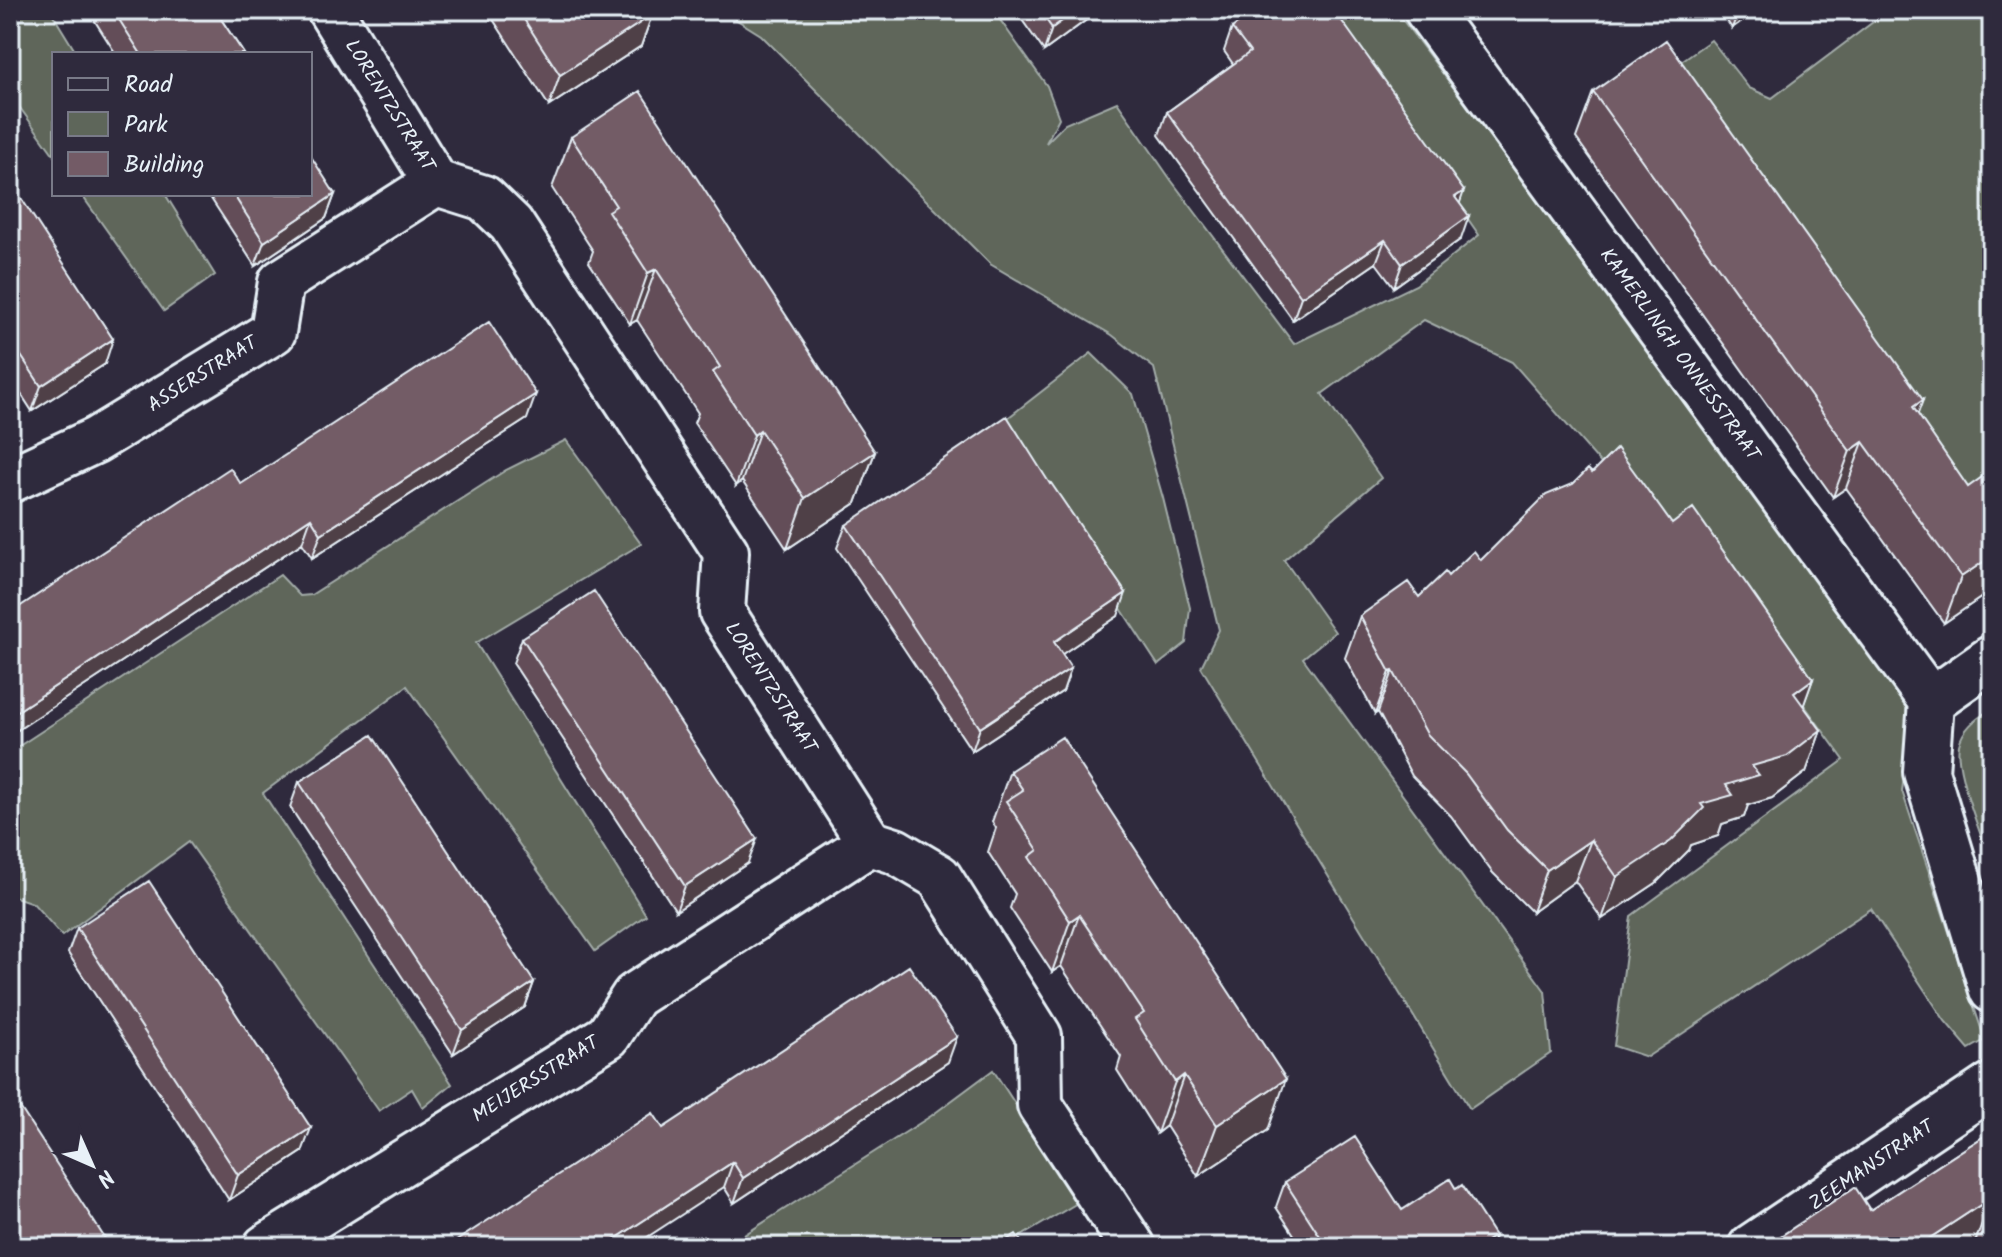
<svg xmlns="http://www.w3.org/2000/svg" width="2002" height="1257" font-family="Kalam,sans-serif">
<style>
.green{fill:#5e665a;stroke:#a3aca9;stroke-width:2}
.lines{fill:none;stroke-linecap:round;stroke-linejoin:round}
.minor-casing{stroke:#e8f1f8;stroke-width:50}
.minor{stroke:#2f2a3d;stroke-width:44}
.wall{fill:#634e58;stroke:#e8f1f8;stroke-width:2}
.shaded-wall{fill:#504047;stroke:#e8f1f8;stroke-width:2}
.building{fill:#735b66;stroke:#e8f1f8;stroke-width:2}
.labels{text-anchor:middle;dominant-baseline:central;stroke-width:6;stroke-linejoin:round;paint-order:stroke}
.street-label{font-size:20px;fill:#e8f1f8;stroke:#2f2a3d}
</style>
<rect width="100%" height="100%" fill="#2f2a3d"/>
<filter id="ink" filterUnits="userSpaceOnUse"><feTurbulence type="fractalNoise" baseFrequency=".0125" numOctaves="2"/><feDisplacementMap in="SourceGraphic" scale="16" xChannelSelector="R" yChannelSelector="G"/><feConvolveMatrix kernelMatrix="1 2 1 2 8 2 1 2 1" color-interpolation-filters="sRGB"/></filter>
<g filter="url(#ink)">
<path class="green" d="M 10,10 L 50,10 L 77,54 L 54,54 L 54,155 L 10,94 Z
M 729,10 L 993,10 L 1047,86 L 1059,118 L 1046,143 L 1065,124 L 1117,102 L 1171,180 L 1294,344 L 1416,285 L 1479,235 L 1330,20 L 1343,10 L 1395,10 L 1915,701 L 1902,791 L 1985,1040 L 1969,1049 L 1945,1021 L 1871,909 L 1647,1057 L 1614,1046 L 1631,916 L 1844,760 L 1681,535 L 1654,524 L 1512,362 L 1424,320 L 1322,394 L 1381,478 L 1284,560 L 1335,632 L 1303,658 L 1545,991 L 1551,1053 L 1470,1109 L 1201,667 L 1219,630 L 1154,368 L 1112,335 L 990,264 L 761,35 L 734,18 Z
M 1889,10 L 1992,10 L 1992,486 L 1958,511 L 1653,81 L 1711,40 L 1749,88 L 1772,98 Z
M 81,194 L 165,194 L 215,275 L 164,311 Z
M 1091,353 L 1133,394 L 1163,498 L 1190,608 L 1186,643 L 1158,665 L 1000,424 Z
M 566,440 L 641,544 L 476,643 L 646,915 L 595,951 L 407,686 L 263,793 L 452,1084 L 423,1108 L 412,1089 L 379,1111 L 189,842 L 62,936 L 33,903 L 10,895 L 10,752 L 280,575 L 300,596 L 311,595 L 506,470 Z
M 1992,708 L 1992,866 C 1983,840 1954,769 1959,745 C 1963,727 1978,718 1992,708 Z
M 993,1070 L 1079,1202 L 1003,1247 L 687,1247 L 703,1237 L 725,1241 L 736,1240 L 931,1116 Z"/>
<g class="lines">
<defs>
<path id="minor" d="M 330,10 L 436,183 L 484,198 L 511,224 L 726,552 L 722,612 L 870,843 L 895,851 L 939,877 L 1039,1036 L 1040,1105 L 1133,1247
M 1427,10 L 1931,701
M 10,480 L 96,440 L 273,332 L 281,282 L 436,183
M 1931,701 L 1926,772 L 1992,990
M 1931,701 L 1992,658
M 266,1247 L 608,1036 L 634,996 L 870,843
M 1751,1247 L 1992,1085"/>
</defs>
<use href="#minor" class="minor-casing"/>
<use href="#minor" class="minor"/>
</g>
<path class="wall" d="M 95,10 L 215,10 L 244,54 L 116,54 L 93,18 Z
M 487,10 L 649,10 L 652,15 L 641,46 L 549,106 Z
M 1015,10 L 1100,10 L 1044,51 Z
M 1719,10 L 1757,10 L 1732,28 Z
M 1232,28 L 1460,203 L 1461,239 L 1394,287 L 1376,263 L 1293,320 L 1159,135 L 1167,112 L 1233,64 L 1224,51 Z
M 1593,92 L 1918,414 L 1992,590 L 1944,623 L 1846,488 L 1833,497 L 1576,138 Z
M 571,137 L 875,452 L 856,503 L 787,549 L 742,481 L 736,486 L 694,423 L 698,413 L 637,320 L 630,324 L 589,262 L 593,251 L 552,188 Z
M 10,181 L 105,364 L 32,411 L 10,377 Z
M 208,194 L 335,194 L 326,218 L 255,266 Z
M 527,419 L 312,558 L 302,543 L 10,735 L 10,613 L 241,484 Z
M 1592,473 L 1672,524 L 1813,679 L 1803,706 L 1821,730 L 1806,772 L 1772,798 L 1748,805 L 1744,817 L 1722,824 L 1718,836 L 1691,845 L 1689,850 L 1656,883 L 1602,919 L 1575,881 L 1532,912 L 1492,872 L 1451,816 L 1412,776 L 1378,712 L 1375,714 L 1345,658 L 1360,616 L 1419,597 L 1448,576 L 1481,560 L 1573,484 Z
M 1050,484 L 1118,616 L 1062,654 L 1071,668 L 1063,691 L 972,751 L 837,548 L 846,525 Z
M 522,638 L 748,863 L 676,911 L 513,663 Z
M 1010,771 L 1268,1130 L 1198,1176 L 1166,1126 L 1157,1133 L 1117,1070 L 1121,1057 L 1061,966 L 1052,972 L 1010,908 L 1015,894 L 988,852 L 996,828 L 992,822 Z
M 299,782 L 534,982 L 525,1007 L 453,1054 L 290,807 Z
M 77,928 L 302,1152 L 229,1200 L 68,953 Z
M 948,1062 L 734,1203 L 724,1187 L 663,1128 Z
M 1992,1131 L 1992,1247 L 1981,1247 L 1976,1240 L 1764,1247 L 1870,1210 Z
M 1285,1182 L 1402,1210 L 1456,1189 L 1495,1236 L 1491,1247 L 1302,1247 L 1276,1207 Z"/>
<path class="shaded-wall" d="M 1077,10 L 1100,10 L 1044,51 L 1052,28 Z
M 1739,10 L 1757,10 L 1732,28 Z
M 652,15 L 641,46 L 549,106 L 560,75 Z
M 1464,191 L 1456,214 L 1455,197 Z
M 335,194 L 326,218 L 255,266 L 264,242 Z
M 1469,216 L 1461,239 L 1394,287 L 1402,264 Z
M 1385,240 L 1376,263 L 1293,320 L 1301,297 Z
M 656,269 L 637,320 L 630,324 L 648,273 Z
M 113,339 L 105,364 L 32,411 L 41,386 Z
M 536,394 L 527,419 L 312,558 L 321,534 Z
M 1923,400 L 1906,446 L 1913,407 Z
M 760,430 L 742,481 L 736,486 L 754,435 Z
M 1863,442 L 1846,488 L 1833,497 L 1850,451 Z
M 875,452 L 856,503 L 787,549 L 805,498 Z
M 311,518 L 302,543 L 10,735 L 10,716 Z
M 1992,556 L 1992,590 L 1944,623 L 1961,577 Z
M 1126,593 L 1118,616 L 1046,665 L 1054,642 Z
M 1071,668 L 1063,691 L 972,751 L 980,728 Z
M 1393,671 L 1378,712 L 1375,714 L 1390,672 Z
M 1813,679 L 1798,721 L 1794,693 Z
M 1821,730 L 1806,772 L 1772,798 L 1748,805 L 1744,817 L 1722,824 L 1718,836 L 1691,845 L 1689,850 L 1656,883 L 1602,919 L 1617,877 L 1701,804 L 1752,766 Z
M 757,839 L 748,863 L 676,911 L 685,886 Z
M 1591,840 L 1575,881 L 1532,912 L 1547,870 Z
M 1079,915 L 1061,966 L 1052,972 L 1070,921 Z
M 534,982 L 525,1007 L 453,1054 L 462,1030 Z
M 957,1037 L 948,1062 L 734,1203 L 743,1178 Z
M 1184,1075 L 1166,1126 L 1157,1133 L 1175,1082 Z
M 1286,1079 L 1268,1130 L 1198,1176 L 1217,1125 Z
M 311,1128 L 302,1152 L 229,1200 L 238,1175 Z
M 733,1162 L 724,1187 L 632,1247 L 603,1247 Z
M 1991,1198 L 1976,1240 L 1965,1247 L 1916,1247 Z
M 1495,1236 L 1491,1247 L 1477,1247 Z
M 106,1240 L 104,1247 L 96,1247 Z"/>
<path class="building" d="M 113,10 L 215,10 L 244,54 L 141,54 Z
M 518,10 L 649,10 L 652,15 L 560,75 Z
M 1039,10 L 1077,10 L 1052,28 Z
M 1256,10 L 1334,10 L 1464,191 L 1455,197 L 1469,216 L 1402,264 L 1385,240 L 1301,297 L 1167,112 L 1250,52 L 1232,28 Z
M 1666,40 L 1923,400 L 1913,407 L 1968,487 L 1992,470 L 1992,556 L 1961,577 L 1863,442 L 1850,451 L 1593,92 Z
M 640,91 L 875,452 L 805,498 L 760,430 L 754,435 L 713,372 L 720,367 L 656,269 L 648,273 L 608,211 L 616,206 L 571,137 Z
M 310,155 L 335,194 L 264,242 L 233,194 L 310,194 Z
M 10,181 L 113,339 L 41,386 L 10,339 Z
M 489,322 L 536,394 L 321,534 L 311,518 L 10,716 L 10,613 L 230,468 L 241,484 Z
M 1007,416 L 1050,484 L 1051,483 L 1126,593 L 1054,642 L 1071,668 L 980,728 L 846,525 Z
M 1617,448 L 1672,524 L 1693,508 L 1813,679 L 1794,693 L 1821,730 L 1787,756 L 1752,766 L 1759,775 L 1726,785 L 1733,795 L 1701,804 L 1704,808 L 1671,841 L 1617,877 L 1591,840 L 1547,870 L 1507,830 L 1466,774 L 1427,734 L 1393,671 L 1390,672 L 1360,616 L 1408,582 L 1419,597 L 1445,572 L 1448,576 L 1474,551 L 1481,560 L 1546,495 L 1573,484 L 1588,469 L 1592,473 Z
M 594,591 L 757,839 L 685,886 L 522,638 Z
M 372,735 L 534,982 L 462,1030 L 299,782 Z
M 1062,737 L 1286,1079 L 1217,1125 L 1184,1075 L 1175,1082 L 1135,1019 L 1144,1013 L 1079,915 L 1070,921 L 1029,857 L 1038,850 L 1006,801 L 1023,790 L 1010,771 Z
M 149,881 L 311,1128 L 238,1175 L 77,928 Z
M 909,966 L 957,1037 L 743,1178 L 733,1162 L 603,1247 L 447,1247 L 653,1113 L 663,1128 Z
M 10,1092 L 106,1240 L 96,1247 L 10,1247 Z
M 1992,1131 L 1992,1198 L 1991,1198 L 1916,1247 L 1764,1247 L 1855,1187 L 1870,1210 Z
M 1355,1137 L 1402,1210 L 1450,1179 L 1456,1189 L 1462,1185 L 1495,1236 L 1477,1247 L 1327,1247 L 1285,1182 Z
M 1016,1234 L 1025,1247 L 996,1247 Z"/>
</g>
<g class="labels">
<g class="street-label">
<text transform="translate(389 106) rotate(58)">LORENTZSTRAAT</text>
<text transform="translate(1679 355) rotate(54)">KAMERLINGH ONNESSTRAAT</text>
<text transform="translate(203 375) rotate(-32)">ASSERSTRAAT</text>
<text transform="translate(770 688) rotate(57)">LORENTZSTRAAT</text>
<text transform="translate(536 1080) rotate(-32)">MEIJERSSTRAAT</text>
<text transform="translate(1872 1166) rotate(-34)">ZEEMANSTRAAT</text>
</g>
</g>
<rect width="2002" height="1257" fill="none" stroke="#2f2a3d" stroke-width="40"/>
<rect x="20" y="20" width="1962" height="1217" fill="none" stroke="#e8f1f8" stroke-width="3" filter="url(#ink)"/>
<rect x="52" y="52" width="260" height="144" fill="#2f2a3d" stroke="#797a88" stroke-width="2"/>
<rect x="68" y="78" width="40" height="12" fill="#2f2a3d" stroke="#797a88" stroke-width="2"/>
<text x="124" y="92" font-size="24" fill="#e8f1f8">Road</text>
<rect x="68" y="112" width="40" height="24" fill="#5e665a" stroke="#797a88" stroke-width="2"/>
<text x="124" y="132" font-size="24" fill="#e8f1f8">Park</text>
<rect x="68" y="152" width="40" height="24" fill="#735b66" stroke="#797a88" stroke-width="2"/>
<text x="124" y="172" font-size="24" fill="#e8f1f8">Building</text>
<g transform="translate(92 1165) rotate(135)" stroke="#2f2a3d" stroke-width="6" paint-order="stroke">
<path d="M0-6L14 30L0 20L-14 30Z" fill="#e8f1f8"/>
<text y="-12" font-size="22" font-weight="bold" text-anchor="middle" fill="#e8f1f8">N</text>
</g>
</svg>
